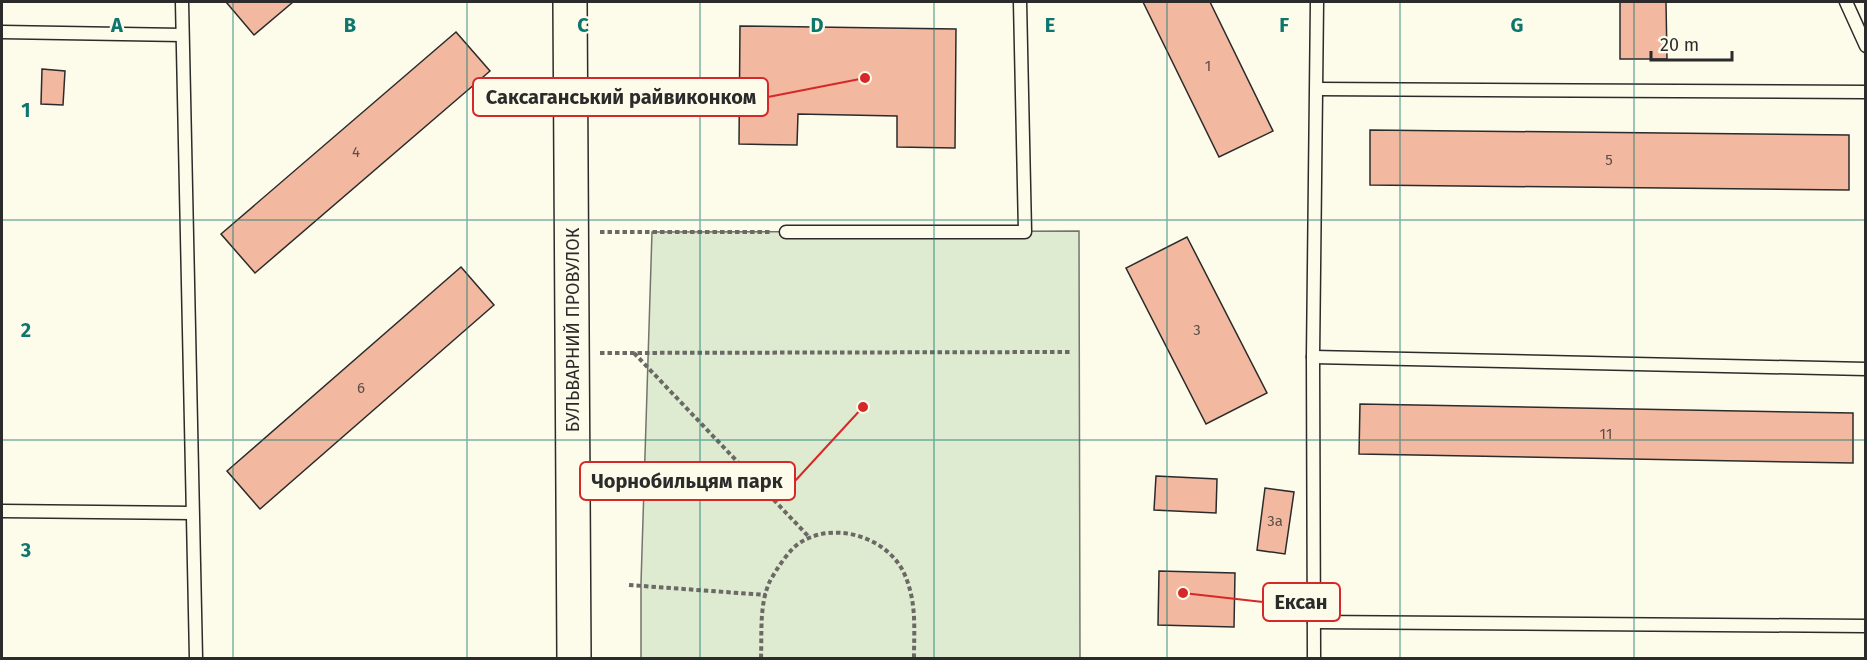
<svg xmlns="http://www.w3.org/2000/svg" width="1867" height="660" font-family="'Fira Sans',sans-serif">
<rect width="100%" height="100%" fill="#fdfbea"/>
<path fill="#deebd1" stroke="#74746e" stroke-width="1.5" d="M1079,231L1080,658H641V583L652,232Z"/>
<g fill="#f2b8a0" stroke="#2b2b2b" stroke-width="1.5">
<path d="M226,2H293L254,35Z"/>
<path d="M1143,2H1210L1273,131L1219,157Z"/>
<path d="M1620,2H1666L1667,59H1620Z"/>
<path d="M740,26L956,29L955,148L897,147V116L798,114L797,145L739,144Z"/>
<path d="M456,32L490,71L255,273L221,234Z"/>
<path d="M42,69L65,71L63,105L41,104Z"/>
<path d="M1370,130L1849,135V190L1370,185Z"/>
<path d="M1187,237L1267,393L1206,424L1126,268Z"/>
<path d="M461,267L494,305L260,509L227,471Z"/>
<path d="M1360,404L1853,413V463L1359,454Z"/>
<path d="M1156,476L1217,479L1216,513L1154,510Z"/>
<path d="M1265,488L1294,492L1285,554L1257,550Z"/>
<path d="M1159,571L1235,573L1234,627L1158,625Z"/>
</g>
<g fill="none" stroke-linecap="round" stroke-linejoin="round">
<defs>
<g id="lane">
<path d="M182,2L196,658"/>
<path d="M1846,2L1866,46"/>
<path d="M2,32L182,35"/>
<path d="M1317,89L1866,92"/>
<path d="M786,232H1025L1020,2"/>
<path d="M1313,357L1866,369"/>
<path d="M2,511L192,513"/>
<path d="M1314,622L1866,626"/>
<path d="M1314,658L1313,357L1317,2"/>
</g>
<path id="secondary" d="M570,2L574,658"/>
</defs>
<use href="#lane" stroke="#2b2b2b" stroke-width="15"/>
<use href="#secondary" stroke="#2b2b2b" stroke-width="36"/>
<g stroke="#6a6964" stroke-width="4" stroke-dasharray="4.5 3" stroke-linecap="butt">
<path d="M600,232H770"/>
<path d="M600,353L1071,352"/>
<path d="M634,353L810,538"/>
<path d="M629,585L766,595"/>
<path d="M761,658C762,634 759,604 770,581C776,570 790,548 801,542C835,521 887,537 904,573C917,602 914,628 914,658"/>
</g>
<use href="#lane" stroke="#fdfbea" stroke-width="12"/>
<use href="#secondary" stroke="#fdfbea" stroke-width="33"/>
</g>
<path fill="none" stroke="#0f766e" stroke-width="1.5" stroke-opacity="0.55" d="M233,2V658M467,2V658M700,2V658M934,2V658M1167,2V658M1400,2V658M1634,2V658M2,220H1866M2,440H1866"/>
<g text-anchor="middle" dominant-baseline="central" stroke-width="4.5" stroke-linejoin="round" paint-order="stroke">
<g font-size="15" fill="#5d4e48">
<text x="1208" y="66">1</text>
<text x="356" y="152">4</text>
<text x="1609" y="160">5</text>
<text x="1197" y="330">3</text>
<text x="361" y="388">6</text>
<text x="1606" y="434">11</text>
<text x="1275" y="521">3а</text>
</g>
<g font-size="18" fill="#2b2b2b" stroke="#fdfbea">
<text transform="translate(573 330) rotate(-90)">БУЛЬВАРНИЙ ПРОВУЛОК</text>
</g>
</g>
<g font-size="20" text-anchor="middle" font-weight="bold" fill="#0f766e" stroke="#fdfbea" stroke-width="4.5" stroke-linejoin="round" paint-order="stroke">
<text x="117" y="32">A</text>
<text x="350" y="32">B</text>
<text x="583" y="32">C</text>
<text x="817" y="32">D</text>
<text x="1050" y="32">E</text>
<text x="1284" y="32">F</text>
<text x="1517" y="32">G</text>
<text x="26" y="117">1</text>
<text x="26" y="337">2</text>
<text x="26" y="557">3</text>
</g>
<path fill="none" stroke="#d62828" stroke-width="2" d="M865 78L768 97M863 407L795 481M1183 593L1263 602"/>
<g fill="#d62828" stroke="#fdfbea" stroke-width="2">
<circle cx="865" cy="78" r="6"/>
<circle cx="863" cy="407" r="6"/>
<circle cx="1183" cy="593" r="6"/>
</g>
<g fill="#fdfbea" stroke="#d62828" stroke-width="2">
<rect x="473" y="78" width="295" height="38" rx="6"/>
<rect x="580" y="462" width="215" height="38" rx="6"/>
<rect x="1263" y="583" width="77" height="38" rx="6"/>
</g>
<g font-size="20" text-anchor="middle" font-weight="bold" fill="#2b2b2b">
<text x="621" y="104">Саксаганський райвиконком</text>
<text x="687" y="488">Чорнобильцям парк</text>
<text x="1301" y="609">Ексан</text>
</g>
<rect width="1867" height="660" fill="none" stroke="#2b2b2b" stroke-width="6"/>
<path d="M1651 51v9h81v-9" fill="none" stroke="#2b2b2b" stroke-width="3"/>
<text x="1660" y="51" font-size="18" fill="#2b2b2b" stroke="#fdfbea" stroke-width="4.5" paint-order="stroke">20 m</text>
</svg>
